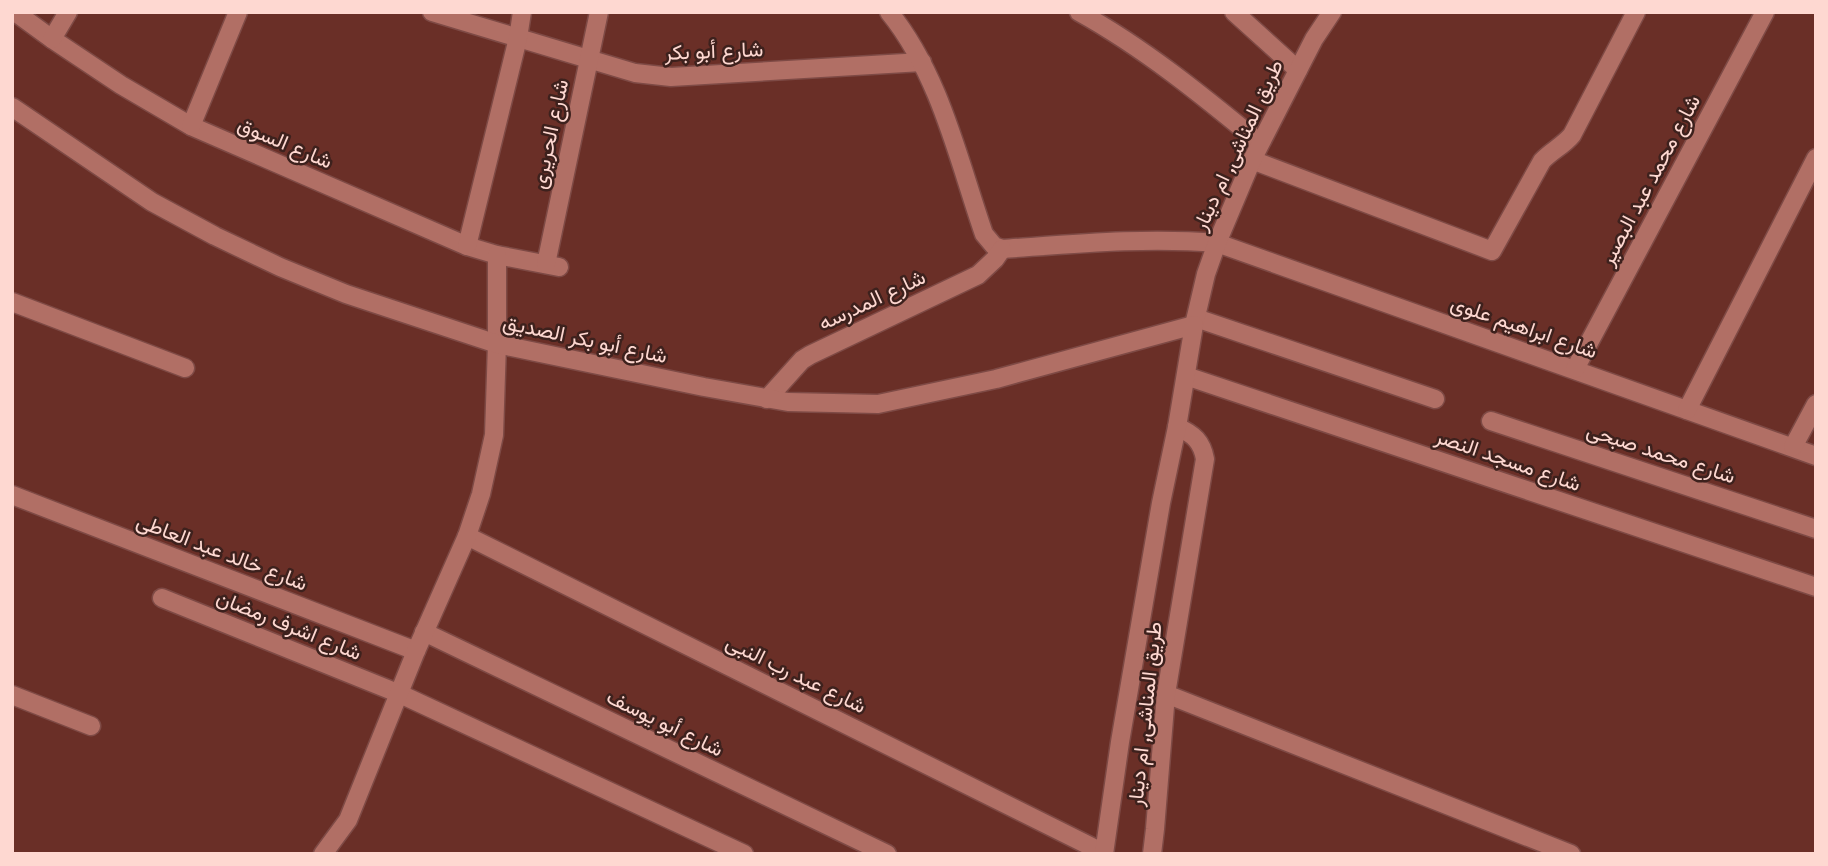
<svg xmlns="http://www.w3.org/2000/svg" width="1828" height="866" font-family="'Fira Sans',Vazirmatn,sans-serif">
<rect width="100%" height="100%" fill="#6a2f27"/>
<g fill="none" stroke-linecap="round" stroke-linejoin="round">
<defs>
<g id="minor">
<path d="M15,12L52,39L121,85L191,126L467,246L497,255L559,267"/>
<path d="M432,12L635,73L671,77L922,62"/>
<path d="M889,12C940,75 958,159 984,234L994,246L1002,249"/>
<path d="M1079,12C1144,48 1203,96 1260,143"/>
<path d="M1234,12L1298,70"/>
<path d="M52,39L68,12"/>
<path d="M191,126L238,12"/>
<path d="M1252,160L1492,251L1542,161C1551,151 1563,146 1572,135L1636,12"/>
<path d="M467,246L518,38L522,12"/>
<path d="M1002,249C1074,244 1145,237 1217,243L1816,456"/>
<path d="M546,264L599,12"/>
<path d="M12,302L185,368"/>
<path d="M1196,318L1435,399"/>
<path d="M1194,325L1206,274L1217,243L1252,160L1314,39L1332,12"/>
<path d="M1575,369L1765,12"/>
<path d="M1186,376L1816,587"/>
<path d="M767,399L802,360L810,355L978,275L995,259L1002,249"/>
<path d="M1687,410L1816,158"/>
<path d="M1491,421L1816,529"/>
<path d="M1793,447L1816,404"/>
<path d="M12,495L416,651"/>
<path d="M467,536L1104,853"/>
<path d="M162,598L400,694L744,854"/>
<path d="M424,632L887,854"/>
<path d="M1166,694L1571,854"/>
<path d="M12,695L91,726"/>
<path d="M323,854L348,820L416,651L467,536L481,494L494,435L497,344V255"/>
<path d="M1152,854L1155,829L1166,694L1205,459C1202,442 1194,434 1177,427"/>
</g>
<path id="tertiary" d="M12,107L152,202L215,236L280,267L346,294L497,344L704,387L788,402L878,404L996,379L1194,325L1177,427L1161,503L1120,742L1104,854"/>
</defs>
<use href="#minor" stroke="#7e4a45" stroke-width="21"/>
<use href="#tertiary" stroke="#7e4a45" stroke-width="21"/>
<use href="#minor" stroke="#b16f65" stroke-width="18"/>
<use href="#tertiary" stroke="#b16f65" stroke-width="18"/>
</g>
<g text-anchor="middle" dominant-baseline="central" stroke-width="5" stroke-linejoin="round" paint-order="stroke">
<g font-size="21" fill="#fed8d1" stroke="#3d211d">
<text transform="translate(714 51) rotate(-2)">شارع أبو بكر</text>
<text transform="translate(550 134) rotate(-78)">شارع الحريرى</text>
<text transform="translate(285 143) rotate(23)">شارع السوق</text>
<text transform="translate(1238 145) rotate(-65)">طريق المناشى, ام دينار</text>
<text transform="translate(1650 180) rotate(-62)">شارع محمد عبد البصير</text>
<text transform="translate(872 300) rotate(-25)">شارع المدرسه</text>
<text transform="translate(1524 327) rotate(19)">شارع ابراهيم علوى</text>
<text transform="translate(585 339) rotate(12)">شارع أبو بكر الصديق</text>
<text transform="translate(1661 453) rotate(18)">شارع محمد صبحى</text>
<text transform="translate(1508 460) rotate(19)">شارع مسجد النصر</text>
<text transform="translate(222 552) rotate(21)">شارع خالد عبد العاطى</text>
<text transform="translate(289 625) rotate(22)">شارع اشرف رمضان</text>
<text transform="translate(796 674) rotate(26)">شارع عبد رب النبى</text>
<text transform="translate(1145 714) rotate(-84)">طريق المناشى, ام دينار</text>
<text transform="translate(665 723) rotate(26)">شارع أبو يوسف</text>
</g>
</g>
<rect width="1828" height="866" fill="none" stroke="#fed8d1" stroke-width="28"/>
</svg>
